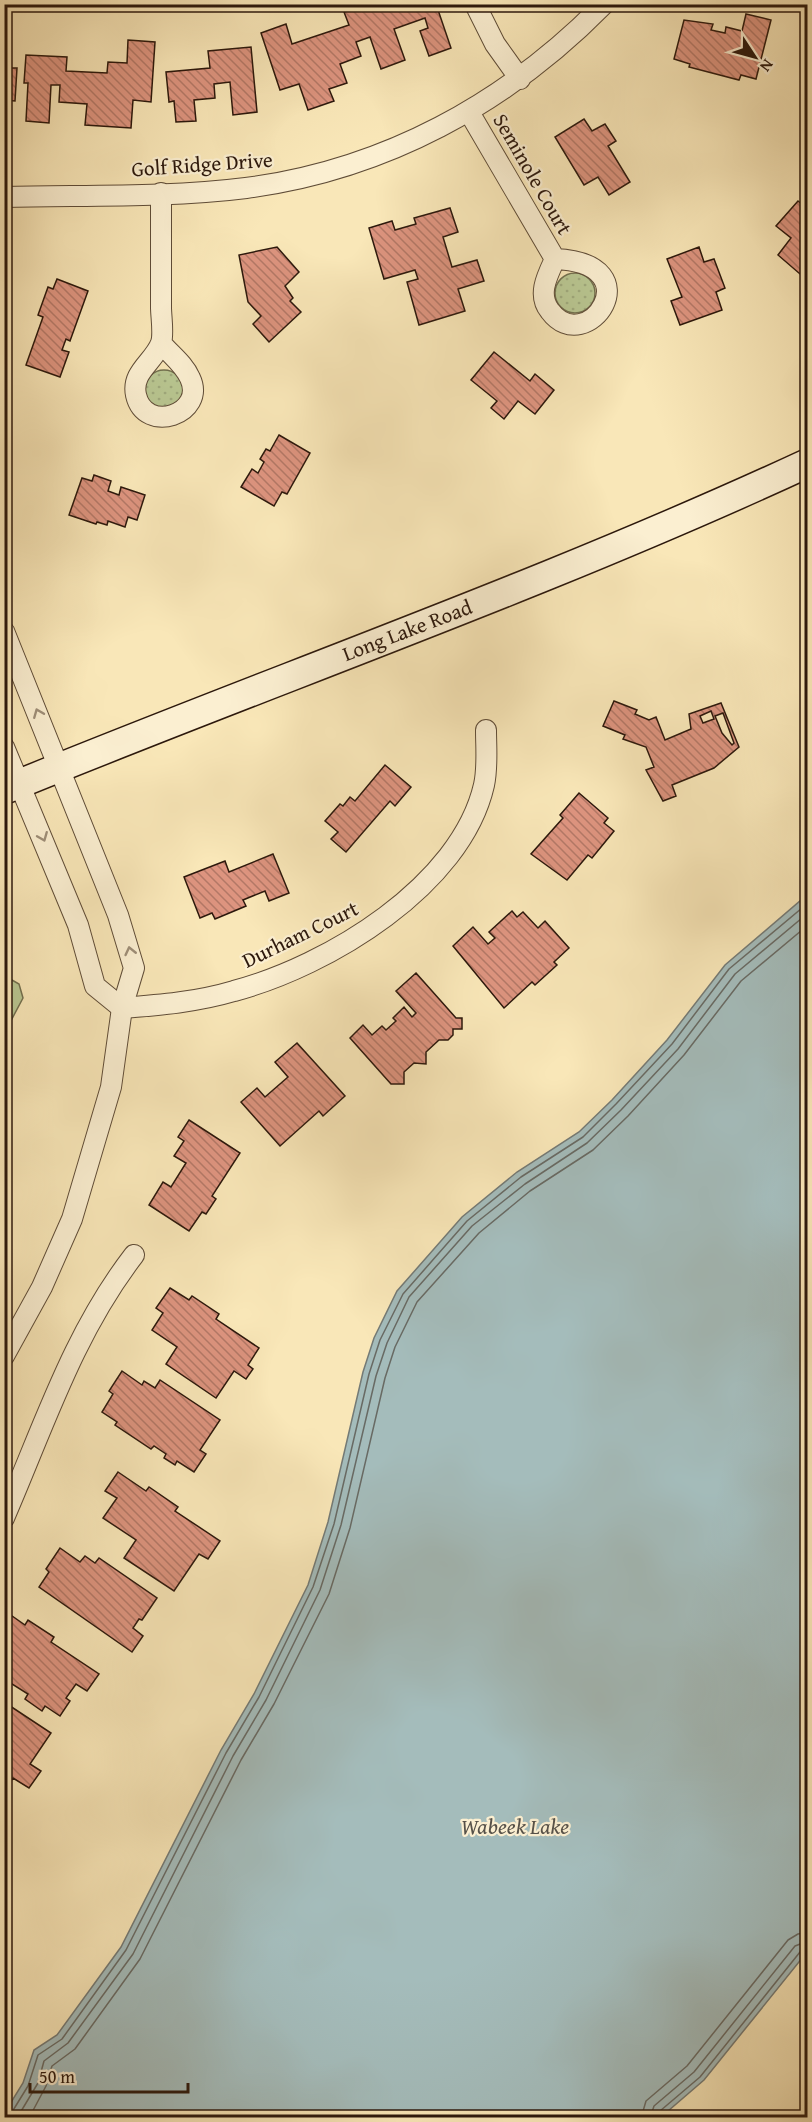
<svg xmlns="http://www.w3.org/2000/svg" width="812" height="2122" font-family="'Gentium Book Plus',serif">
<defs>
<pattern id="grass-dots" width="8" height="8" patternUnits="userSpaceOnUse" patternTransform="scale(1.5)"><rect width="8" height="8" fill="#b9c792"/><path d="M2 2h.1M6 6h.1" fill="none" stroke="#9faa7d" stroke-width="1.8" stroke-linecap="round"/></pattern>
<pattern id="building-back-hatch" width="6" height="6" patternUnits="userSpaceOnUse" patternTransform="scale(1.5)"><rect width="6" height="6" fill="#dd947f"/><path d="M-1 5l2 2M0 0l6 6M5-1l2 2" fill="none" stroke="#b37866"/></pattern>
</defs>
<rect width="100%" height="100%" fill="#f9e7b8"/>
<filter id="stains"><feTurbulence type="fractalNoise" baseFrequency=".00333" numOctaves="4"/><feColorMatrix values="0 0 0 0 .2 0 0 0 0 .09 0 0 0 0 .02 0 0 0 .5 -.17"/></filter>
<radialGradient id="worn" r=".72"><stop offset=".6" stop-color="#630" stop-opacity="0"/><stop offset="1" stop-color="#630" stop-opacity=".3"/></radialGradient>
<g fill="url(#grass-dots)" stroke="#72704f" stroke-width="1.5">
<circle cx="575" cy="293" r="20"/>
<circle cx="164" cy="389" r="19"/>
</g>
<path fill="#b9c792" stroke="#72704f" stroke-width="1.5" d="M5,976L19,984L23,998L5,1032Z"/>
<path fill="#a4bcbb" stroke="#747a75" stroke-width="1.5" d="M807,895V1952L704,2080L661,2117H5V2112L23,2083L34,2050L57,2035L121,1947L221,1750L254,1694L308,1585L328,1522L363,1372L374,1338L397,1291L462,1217L517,1172L579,1132L612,1100L667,1040L725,965Z"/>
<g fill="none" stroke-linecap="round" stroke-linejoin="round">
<g stroke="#686a64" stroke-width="1.5">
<path d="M4,2115L12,2112L28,2086L38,2055L62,2039L126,1950L226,1753L259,1697L313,1587L334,1524L369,1374L380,1340L403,1294L467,1221L521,1177L583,1137L616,1104L672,1044L729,969L808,903"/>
<path d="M17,2118L38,2083L44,2061L68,2043L133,1954L233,1756L266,1700L320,1590L341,1525L376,1376L387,1343L409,1297L472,1226L525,1184L587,1143L621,1110L678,1049L735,974L808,913"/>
<path d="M29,2118L46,2086L52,2066L75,2049L140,1959L241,1760L274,1704L329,1594L350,1528L385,1378L395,1347L417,1302L479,1233L530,1191L593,1150L628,1116L684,1055L741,981L808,925"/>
<path d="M641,2118L646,2101L687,2066L788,1940L798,1934L808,1932"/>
<path d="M650,2118L654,2106L694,2072L795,1946L808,1941"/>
<path d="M658,2118L660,2111L700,2077L800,1952L808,1949"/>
</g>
</g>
<g fill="url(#building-back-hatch)" stroke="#2c180c" stroke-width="1.5" fill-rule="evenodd">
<path d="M70,4H122V7L70,8Z"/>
<path d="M366,4H436L451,48L429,56L420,31L428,28L425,18L394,29L405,60L381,69L370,37L356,42L361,56L340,64L347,83L329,89L334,101L308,110L299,84L280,90L261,33L286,24L292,44L349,25L344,12Z"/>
<path d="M746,14L771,20L756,79L741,75L739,80L689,67L690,64L674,59L684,20L713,24L711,30L725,33L726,27L742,31Z"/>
<path d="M128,40L155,42L151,102L133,100L131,128L85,125L87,104L59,102L60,85H51L49,123L26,121L28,83H24L26,55L67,57L66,71L107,73L108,62L127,63Z"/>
<path d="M251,47L257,112L233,115L230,82L214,84L215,98L194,100L196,121L176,122L174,101L169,102L166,72L210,68L208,51Z"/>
<path d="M4,58L5,68H17L15,101L4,100Z"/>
<path d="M584,119L592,131L605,124L616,141L608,146L630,182L609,195L598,177L584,185L555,137Z"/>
<path d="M798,201L808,209L807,280L778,255L791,238L776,226Z"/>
<path d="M450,208L458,232L443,237L452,267L477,260L484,281L458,289L465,311L419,325L407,282L418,279L415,270L384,279L369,228L392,221L395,230L416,224L414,218Z"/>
<path d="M277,247L299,272L285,286L293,298L290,301L301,312L269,342L253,324L261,316L248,302L239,255Z"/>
<path d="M699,247L704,262L714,259L725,288L716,292L722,310L680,325L671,301L682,297L667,259Z"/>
<path d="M57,279L88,291L70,341L66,339L62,350L69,352L60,377L26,365L43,317L38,315L48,287L53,289Z"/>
<path d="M494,352L530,381L535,374L554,390L535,414L518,401L504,419L491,408L497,401L471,380Z"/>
<path d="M279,435L310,453L287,494L282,492L274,506L241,487L252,469L258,473L264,462L260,459L266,449L270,451Z"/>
<path d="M94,475L111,481L108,491L119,495L121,487L145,495L137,520L128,517L125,527L108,521L107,525L97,522L96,524L69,515L82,478L92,481Z"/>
<path d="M614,701L637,710L635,714L649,720L656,717L665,740L691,729L689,714L721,703L739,747L714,768L672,785L676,796L663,801L646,770L654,767L646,747L623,739L625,735L603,726ZM711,711L714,719L703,723L700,716ZM723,713L734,743L732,745L722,733L715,716Z"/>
<path d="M385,765L411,787L395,806L390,801L346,852L331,839L338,832L325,821L340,804L343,806L350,797L355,801Z"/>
<path d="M579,793L608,818L604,823L614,831L592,858L588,855L567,880L531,854L563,818L560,815Z"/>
<path d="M273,854L289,893L269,901L265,891L243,900L246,906L215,919L212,913L200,918L184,877L225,861L229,872Z"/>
<path d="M512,911L517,917L523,912L538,928L545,921L569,948L554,962L557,965L535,985L532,982L504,1008L453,946L473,927L488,944L495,938L489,932Z"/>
<path d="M416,973L456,1018H462V1029H453V1035L448,1040H439L426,1052V1064L414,1063L404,1072V1084H391L350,1038L363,1025L372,1035L382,1026L386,1030L396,1021L393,1018L404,1007L412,1017L416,1013L396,991Z"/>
<path d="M297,1043L345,1096L323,1116L319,1111L280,1146L241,1102L257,1088L265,1097L288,1077L275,1062Z"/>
<path d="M189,1120L240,1153L212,1196L216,1199L206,1214L202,1212L189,1231L149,1205L163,1182L171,1187L186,1163L174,1156L184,1141L178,1137Z"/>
<path d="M170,1288L189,1300L192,1296L219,1314L216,1319L259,1348L248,1365L253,1369L246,1379L234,1371L216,1398L166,1364L177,1347L152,1330L163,1313L156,1308Z"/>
<path d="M122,1371L142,1385L144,1381L155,1388L160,1380L220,1420L200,1450L206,1454L194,1472L177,1461L175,1465L164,1458L166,1454L154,1446L151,1449L115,1425L117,1422L102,1412L113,1394L109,1391Z"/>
<path d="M118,1472L146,1491L149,1487L178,1507L175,1511L220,1541L208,1559L199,1554L174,1591L124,1558L136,1540L103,1518L117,1498L105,1491Z"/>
<path d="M60,1548L80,1562L85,1556L95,1563L99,1558L157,1598L142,1620L139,1619L133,1628L143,1636L132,1652L39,1587L49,1572L46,1569Z"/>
<path d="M5,1611L25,1625L28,1620L54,1637L51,1642L99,1674L87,1691L76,1684L66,1698L70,1701L60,1716L45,1706L42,1711L25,1699L28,1694L4,1679L7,1668L4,1666Z"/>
<path d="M4,1702L51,1733L30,1764L41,1771L29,1788L13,1778L11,1781L4,1777Z"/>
</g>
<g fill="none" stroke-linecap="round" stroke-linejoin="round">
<defs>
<g id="street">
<path d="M475,4L495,44L520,79"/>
<path d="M469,112L555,259C547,276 537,295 550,311C586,360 655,263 555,259"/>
<path d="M4,197C84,195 167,198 246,188C384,170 506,104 604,4"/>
<path d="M161,343C170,354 184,364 190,378C207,414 145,435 136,395C131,372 154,362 161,343C164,334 161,317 161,307C161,269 161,231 161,193"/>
<path d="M4,631L118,915L134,968L122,1008L111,1087L72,1219L42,1287L4,1356"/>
<path d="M4,747L78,925L95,986L122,1008"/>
<path d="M122,1008C160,1005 197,1002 234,991C328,966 461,886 484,785C488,767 486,748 486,730"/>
<path d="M4,1518C44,1426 73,1334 134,1255"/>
</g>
<path id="secondary" d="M4,790C272,680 545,585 808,463"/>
</defs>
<use href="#street" stroke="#5f4c37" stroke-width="22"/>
<use href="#secondary" stroke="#2c180c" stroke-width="31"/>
<use href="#street" stroke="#fbefd1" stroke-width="20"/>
<use href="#secondary" stroke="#fbefd1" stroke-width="28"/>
</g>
<defs><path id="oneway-chevron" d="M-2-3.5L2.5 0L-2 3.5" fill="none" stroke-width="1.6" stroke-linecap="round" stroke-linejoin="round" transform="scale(1.5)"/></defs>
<g stroke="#9e8e78">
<use href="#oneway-chevron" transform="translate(38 713) rotate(-112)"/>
<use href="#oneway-chevron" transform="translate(43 837) rotate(68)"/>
<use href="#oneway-chevron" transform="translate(130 951) rotate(-103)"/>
</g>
<g text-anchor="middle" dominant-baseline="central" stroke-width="4.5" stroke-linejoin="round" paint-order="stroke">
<g font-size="21" fill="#2c180c" stroke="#fbefd1">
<text transform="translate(202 164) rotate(-4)">Golf Ridge Drive</text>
<text transform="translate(533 174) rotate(60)">Seminole Court</text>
<text transform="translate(407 630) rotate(-21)">Long Lake Road</text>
<text transform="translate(300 934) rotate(-26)">Durham Court</text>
</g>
<g font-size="22" font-style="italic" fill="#565149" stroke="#fbefd1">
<text x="515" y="1826">Wabeek Lake</text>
</g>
</g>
<rect width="812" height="2122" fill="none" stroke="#f9e7b8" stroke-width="24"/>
<rect x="6" y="6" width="800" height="2110" fill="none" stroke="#2c180c" stroke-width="3"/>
<rect x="12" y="12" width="788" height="2098" fill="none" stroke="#2c180c" stroke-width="1.5"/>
<g transform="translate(755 57) rotate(126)" stroke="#fbefd1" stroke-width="4.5" paint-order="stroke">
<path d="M0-4.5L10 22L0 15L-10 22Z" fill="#2c180c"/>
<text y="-9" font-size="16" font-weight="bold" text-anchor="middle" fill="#2c180c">N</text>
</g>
<path d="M30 2083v9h158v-9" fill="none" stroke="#2c180c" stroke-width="3"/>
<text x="39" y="2083" font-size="18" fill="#2c180c" stroke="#fbefd1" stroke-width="4.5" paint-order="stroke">50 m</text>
<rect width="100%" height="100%" filter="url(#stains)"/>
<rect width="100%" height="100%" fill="url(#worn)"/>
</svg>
